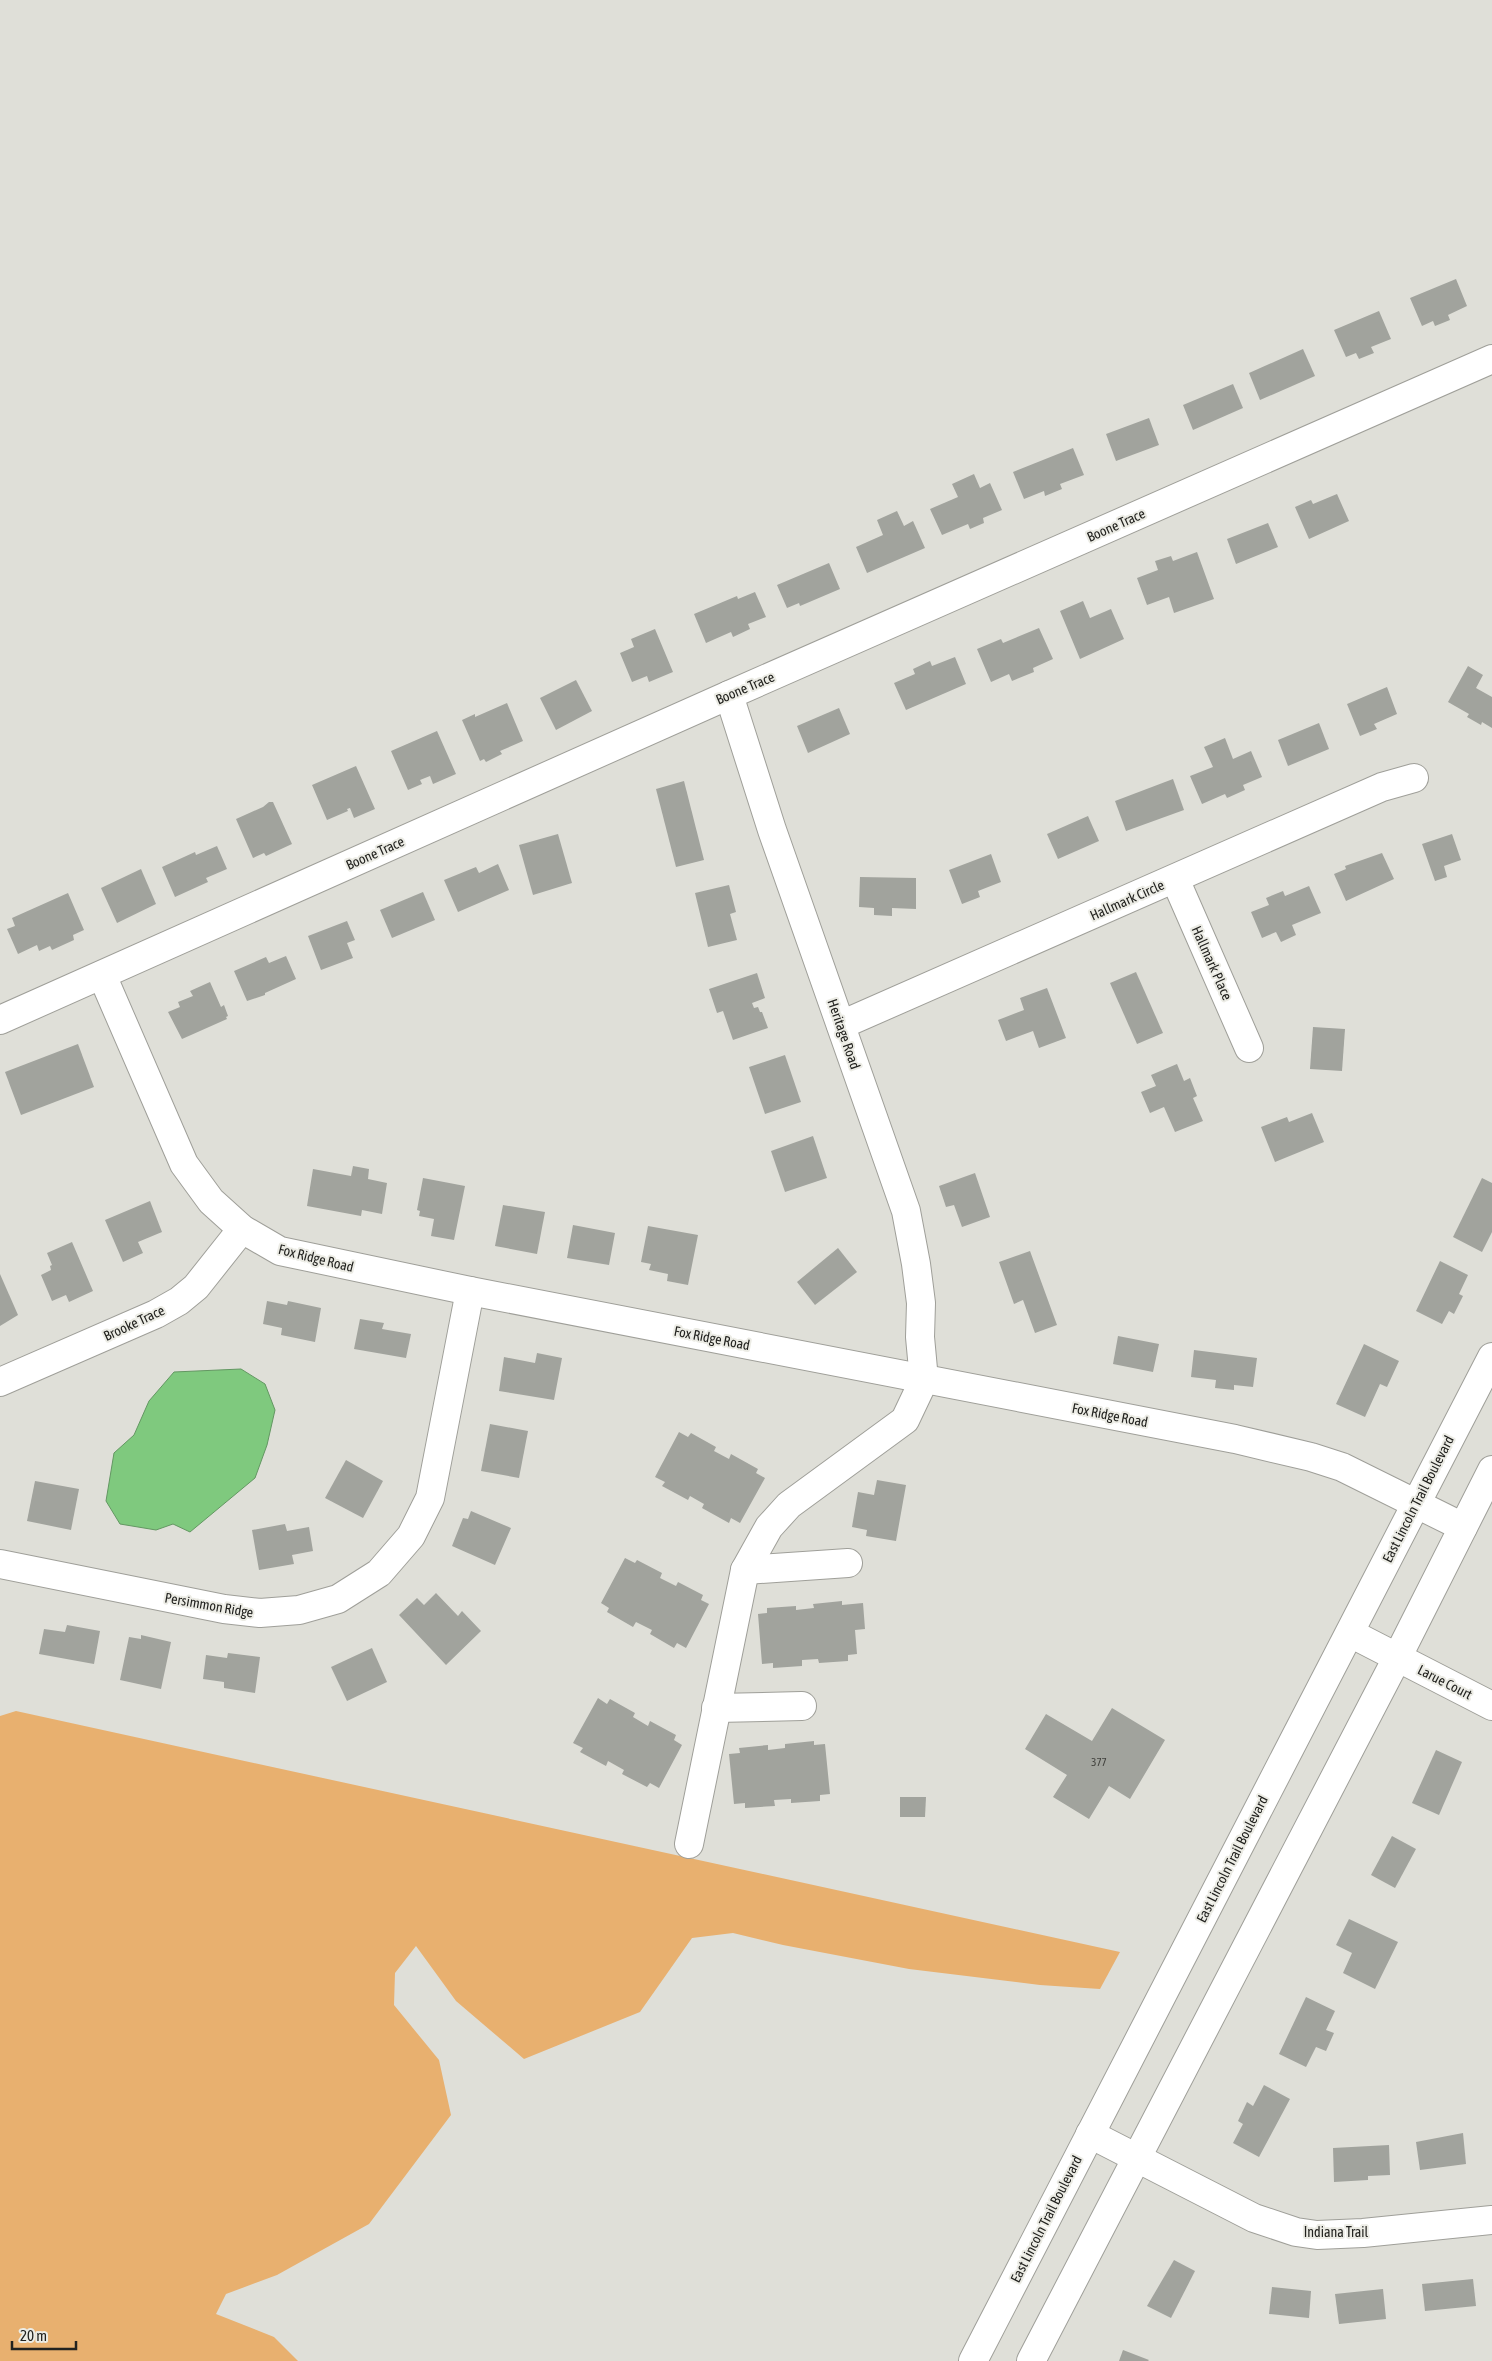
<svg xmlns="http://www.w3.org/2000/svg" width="1492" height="2361" font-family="'Asap Condensed',sans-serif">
<rect width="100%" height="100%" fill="#dfdfd8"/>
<path fill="#e8b06f" d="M16,1711L1120,1952L1100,1989L1040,1985L909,1969L783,1945L733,1933L692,1938L640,2012L524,2059L456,2001L416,1946L395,1973L394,2005L439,2060L451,2115L369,2224L277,2275L226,2294L216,2314L274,2337L298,2361H0V1716Z"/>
<path fill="#7fc97e" stroke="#639762" d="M241,1369L265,1384L275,1410L267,1445L255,1478L190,1532L173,1524L156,1530L120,1524L106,1501L114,1453L134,1435L149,1401L174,1372Z"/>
<g fill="#a1a39d">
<path d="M1456,279L1467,306L1448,315L1450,320L1435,326L1433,321L1422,326L1410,298Z"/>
<path d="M1379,311L1391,339L1371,347L1374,353L1359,359L1356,353L1346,357L1334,330Z"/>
<path d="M1303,349L1315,376L1260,400L1249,373Z"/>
<path d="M1233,384L1243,408L1193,430L1183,405Z"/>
<path d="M1149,418L1159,445L1116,461L1106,434Z"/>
<path d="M1073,448L1084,475L1060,484L1062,489L1045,496L1044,491L1024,499L1013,472Z"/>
<path d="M974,474L980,488L990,483L1002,510L983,518L984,523L970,529L968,524L942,535L930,509L958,497L952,484Z"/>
<path d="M1337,494L1349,521L1309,539L1295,507L1311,500L1313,504Z"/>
<path d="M897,511L904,526L913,521L925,548L867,573L856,547L883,535L877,520Z"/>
<path d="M1268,523L1278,547L1236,564L1227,539Z"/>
<path d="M1197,552L1214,599L1174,613L1169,597L1147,605L1137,578L1158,570L1155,561L1171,556L1173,561Z"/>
<path d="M829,563L840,589L800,606L799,603L787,608L777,585Z"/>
<path d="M755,592L766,617L748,624L750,629L733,637L731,632L706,643L694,614L737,596L738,599Z"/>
<path d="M1083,601L1090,618L1111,609L1124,639L1080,659L1060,611Z"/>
<path d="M1039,628L1053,659L1033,668L1034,672L1012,681L1009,674L991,682L977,649L1001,639L1003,643Z"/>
<path d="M655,629L673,672L649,682L647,676L632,682L620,653L634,647L631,639Z"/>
<path d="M955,657L966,684L906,710L894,683L915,674L913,669L930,661L932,666Z"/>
<path d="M1468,666L1483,675L1476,688L1492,697V728L1482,722L1481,725L1467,717L1469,714L1448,702Z"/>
<path d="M576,680L592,711L556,730L540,698Z"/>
<path d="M1387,687L1397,714L1374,724L1377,729L1360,736L1347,704Z"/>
<path d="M507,703L523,741L500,751L502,754L486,762L484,759L480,761L462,720L475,714V717Z"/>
<path d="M839,708L850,734L808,753L797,726Z"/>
<path d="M1319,723L1329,749L1288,766L1278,740Z"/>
<path d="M437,731L456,774L433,784L430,776L420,780L422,784L408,790L391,751Z"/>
<path d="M1225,738L1233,759L1251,751L1262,777L1243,785L1245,790L1227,798L1225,794L1202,804L1190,776L1213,767L1204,747Z"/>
<path d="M356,766L375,809L354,818L350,808L347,809L348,811L327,820L312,785Z"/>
<path d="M1173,779L1184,810L1126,831L1115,801Z"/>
<path d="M684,781L704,860L676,867L656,789Z"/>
<path d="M269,802H273L292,844L266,856L264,853L253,858L236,819L263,807Z"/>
<path d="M1088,816L1099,841L1058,859L1047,834Z"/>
<path d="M558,834L572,883L533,895L519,845Z"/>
<path d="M1452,834L1461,860L1444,866L1447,877L1435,881L1422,844Z"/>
<path d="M217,846L227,869L206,878L208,882L175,897L162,867L195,852L196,855Z"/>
<path d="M1382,853L1394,879L1346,901L1334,874L1346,869L1345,866Z"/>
<path d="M991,854L1001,882L978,891L980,897L962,904L949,870Z"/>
<path d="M498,864L509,890L458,912L444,880L476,867L479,873Z"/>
<path d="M141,869L156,904L117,923L101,888Z"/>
<path d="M860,877L916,878V909L892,908V916L874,915V908L859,907Z"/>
<path d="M729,885L736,912L730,914L737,940L708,947L695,893Z"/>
<path d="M1309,886L1321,913L1292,925L1296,935L1281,942L1276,932L1262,938L1251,912L1269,905L1266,898L1283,891L1285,896Z"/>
<path d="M423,892L435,920L392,938L380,910Z"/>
<path d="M68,893L84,930L73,935L74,940L52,950L50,946L39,951L37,945L18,954L7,929L15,926L12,918Z"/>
<path d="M347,921L355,940L347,943L353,958L321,970L308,936Z"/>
<path d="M286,956L296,979L265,993V995L247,1001L234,971L266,957L269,963Z"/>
<path d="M1136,972L1163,1033L1137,1044L1110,983Z"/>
<path d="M757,973L765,998L752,1003L754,1008L758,1007L760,1012H762L768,1028L733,1040L723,1011L717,1013L709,989Z"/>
<path d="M210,982L221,1007L224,1005L228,1016L226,1017L227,1019L182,1039L168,1012L180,1007L178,1002L193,996L190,991Z"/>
<path d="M1047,988L1066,1038L1039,1048L1033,1031L1006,1041L998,1020L1024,1010L1020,998Z"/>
<path d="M1313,1027L1345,1029L1342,1071L1310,1069Z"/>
<path d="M78,1044L94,1087L21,1115L5,1072Z"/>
<path d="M785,1055L801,1102L765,1114L749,1067Z"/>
<path d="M1177,1064L1184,1081L1190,1078L1197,1096L1193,1098L1203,1121L1175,1132L1164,1107L1150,1113L1141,1092L1156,1086L1151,1075Z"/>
<path d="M1312,1113L1324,1142L1275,1162L1261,1127L1287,1117L1289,1122Z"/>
<path d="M813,1136L827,1178L785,1192L771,1151Z"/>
<path d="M353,1166L369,1169L368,1179L387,1183L382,1214L362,1210L361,1216L307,1206L313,1169L351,1176Z"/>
<path d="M975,1173L990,1217L962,1227L954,1205L946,1207L939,1186Z"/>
<path d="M423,1178L465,1186L454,1240L431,1236L434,1219L419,1216L420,1211L417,1210Z"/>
<path d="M1482,1178L1492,1183V1232L1482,1252L1453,1237Z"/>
<path d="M150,1201L162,1232L138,1242L143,1253L123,1262L105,1220Z"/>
<path d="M503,1205L545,1212L537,1254L495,1246Z"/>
<path d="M573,1225L615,1233L609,1265L567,1258Z"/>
<path d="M648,1226L698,1235L688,1285L667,1281L668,1274L649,1270L651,1264L641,1262Z"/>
<path d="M72,1242L93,1291L69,1302L66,1295L52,1301L41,1275L51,1270L50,1266L52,1265L47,1253Z"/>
<path d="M838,1248L857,1272L815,1305L797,1282Z"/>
<path d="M1030,1251L1057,1325L1035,1333L1023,1300L1014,1304L999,1262Z"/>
<path d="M1440,1261L1468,1275L1459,1294L1463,1296L1454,1314L1449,1311L1442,1324L1416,1311Z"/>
<path d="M0,1274L18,1315L0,1326Z"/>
<path d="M267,1301L287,1305L288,1301L321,1308L315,1342L281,1335L282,1328L263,1324Z"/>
<path d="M360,1319L384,1323L382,1329L411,1334L406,1358L354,1349Z"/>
<path d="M1118,1336L1159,1344L1153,1372L1113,1364Z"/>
<path d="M1364,1344L1399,1361L1387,1387L1380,1384L1365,1417L1336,1404Z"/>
<path d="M1194,1350L1257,1358L1253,1387L1234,1385V1390L1215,1388L1216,1380L1191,1377Z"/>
<path d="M537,1353L562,1358L554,1400L499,1391L504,1357L535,1363Z"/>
<path d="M490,1424L528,1431L519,1478L481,1471Z"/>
<path d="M679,1432L688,1437L691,1433L716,1447L714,1451L729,1459L731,1454L758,1469L756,1473L765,1478L740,1523L731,1518L729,1523L702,1508L704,1504L690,1496L688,1500L662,1486L665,1482L655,1477Z"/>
<path d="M346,1460L383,1481L363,1518L325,1498Z"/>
<path d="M877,1480L906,1485L896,1541L866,1536L867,1530L852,1527L858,1492L874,1495Z"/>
<path d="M35,1481L79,1489L71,1530L27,1521Z"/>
<path d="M471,1511L511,1528L495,1565L452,1546L463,1518L468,1519Z"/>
<path d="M285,1524L287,1531L309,1527L313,1551L292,1555L294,1564L259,1570L252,1530Z"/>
<path d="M625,1558L635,1563L637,1560L662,1573L660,1578L676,1586L678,1582L703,1595L701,1600L709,1604L686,1648L677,1643L674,1648L650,1634L652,1630L636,1622L633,1627L607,1612L609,1608L601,1603Z"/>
<path d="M436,1593L458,1616L462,1611L481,1631L446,1665L399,1615L417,1598L424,1605Z"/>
<path d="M842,1601V1605L863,1603L865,1629L855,1630L857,1654L848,1655V1661L819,1663L818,1659L802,1660V1666L773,1668V1663L762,1664L758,1614L767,1613V1608L796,1606V1610L814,1608L813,1604Z"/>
<path d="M67,1625L100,1631L94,1664L39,1654L44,1629L65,1632Z"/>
<path d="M141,1635L171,1642L161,1689L120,1680L129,1637L141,1639Z"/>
<path d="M372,1648L387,1682L347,1701L331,1667Z"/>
<path d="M228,1653L260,1657L255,1693L224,1688V1682L203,1679L206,1655L227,1658Z"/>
<path d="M598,1698L607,1704L610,1699L635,1713L633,1717L648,1726L650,1721L676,1735L674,1740L682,1745L659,1788L650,1783L647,1787L622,1774L624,1770L608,1761L606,1766L580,1752L583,1748L573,1743Z"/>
<path d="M1112,1708L1165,1740L1130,1799L1109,1786L1089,1819L1053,1797L1067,1775L1025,1749L1046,1714L1092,1741Z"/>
<path d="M814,1741V1745L825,1744L830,1794L820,1795V1801L791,1803V1799L774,1800L775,1806L745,1808V1803L734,1804L729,1754L740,1753L739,1748L768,1745V1750L785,1748V1744Z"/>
<path d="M1436,1750L1462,1762L1439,1815L1412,1803Z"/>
<path d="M900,1797H926L925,1817H900Z"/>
<path d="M1392,1836L1416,1849L1395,1888L1371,1875Z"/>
<path d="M1349,1919L1398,1942L1375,1989L1343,1973L1352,1953L1336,1945Z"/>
<path d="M1306,1997L1335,2011L1326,2030L1334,2033L1326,2051L1316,2047L1306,2067L1279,2054Z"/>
<path d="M1264,2085L1290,2099L1259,2157L1233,2143L1243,2124L1238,2121L1247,2102L1253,2106Z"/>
<path d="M1463,2133L1466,2164L1420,2170L1416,2142Z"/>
<path d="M1389,2145L1390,2175L1368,2176V2180L1334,2182L1333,2148Z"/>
<path d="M1174,2260L1195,2271L1171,2318L1147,2306Z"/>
<path d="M1473,2279L1476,2306L1425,2311L1422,2284Z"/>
<path d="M1272,2287L1311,2291L1309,2318L1269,2314Z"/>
<path d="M1383,2289L1386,2319L1339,2324L1335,2294Z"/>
<path d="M1123,2350L1149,2360L1148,2361H1119Z"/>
</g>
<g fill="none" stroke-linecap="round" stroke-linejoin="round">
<defs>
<g id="minor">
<path d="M1175,879L1249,1048"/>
<path d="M102,975L184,1164L211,1201L242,1229L280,1251L470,1291L1235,1439L1311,1457L1342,1467L1463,1527"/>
<path d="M0,1020L729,695L1492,359"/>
<path d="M841,1025L1382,787L1414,778"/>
<path d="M0,1382L156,1314L179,1301L196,1287L242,1229"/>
<path d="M0,1564L224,1609L260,1613L299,1610L338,1599L379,1573L411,1536L430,1498L470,1291"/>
<path d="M745,1570L848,1563"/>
<path d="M1350,1633L1492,1706"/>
<path d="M716,1708L802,1706"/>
<path d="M689,1844L745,1570L769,1527L789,1505L905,1420L924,1380L920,1337L921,1303L916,1264L906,1211L772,830L729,695"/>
<path d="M1090,2134L1254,2218L1296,2232L1317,2235L1363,2233L1492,2220"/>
<path d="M973,2361L1492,1357"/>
<path d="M1031,2361L1397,1658L1492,1470"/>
</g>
</defs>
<use href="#minor" stroke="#9f9f99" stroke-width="30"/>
<use href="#minor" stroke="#fff" stroke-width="28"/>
</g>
<g text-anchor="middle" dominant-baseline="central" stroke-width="4" stroke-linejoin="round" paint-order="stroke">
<g font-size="11" fill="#42423e">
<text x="1099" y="1762">377</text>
</g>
<g font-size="14" fill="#22221f" stroke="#ecece5">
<text transform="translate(1116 525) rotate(-24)">Boone Trace</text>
<text transform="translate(745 688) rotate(-23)">Boone Trace</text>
<text transform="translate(375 853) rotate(-24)">Boone Trace</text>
<text transform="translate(1127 900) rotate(-24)">Hallmark Circle</text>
<text transform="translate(1212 963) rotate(66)">Hallmark Place</text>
<text transform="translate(844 1034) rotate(71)">Heritage Road</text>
<text transform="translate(316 1258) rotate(14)">Fox Ridge Road</text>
<text transform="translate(134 1323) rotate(-25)">Brooke Trace</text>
<text transform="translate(712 1338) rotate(11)">Fox Ridge Road</text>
<text transform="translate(1110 1415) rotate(11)">Fox Ridge Road</text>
<text transform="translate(1418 1499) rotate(-63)">East Lincoln Trail Boulevard</text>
<text transform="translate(209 1605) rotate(10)">Persimmon Ridge</text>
<text transform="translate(1445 1682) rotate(27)">Larue Court</text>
<text transform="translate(1232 1859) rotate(-63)">East Lincoln Trail Boulevard</text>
<text transform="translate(1046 2219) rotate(-63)">East Lincoln Trail Boulevard</text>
<text x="1336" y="2232">Indiana Trail</text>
</g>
</g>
<path d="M12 2341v8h64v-8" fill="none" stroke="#22221f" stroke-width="2.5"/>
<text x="20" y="2341" font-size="15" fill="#22221f" stroke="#ecece5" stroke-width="4" paint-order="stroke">20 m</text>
</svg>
